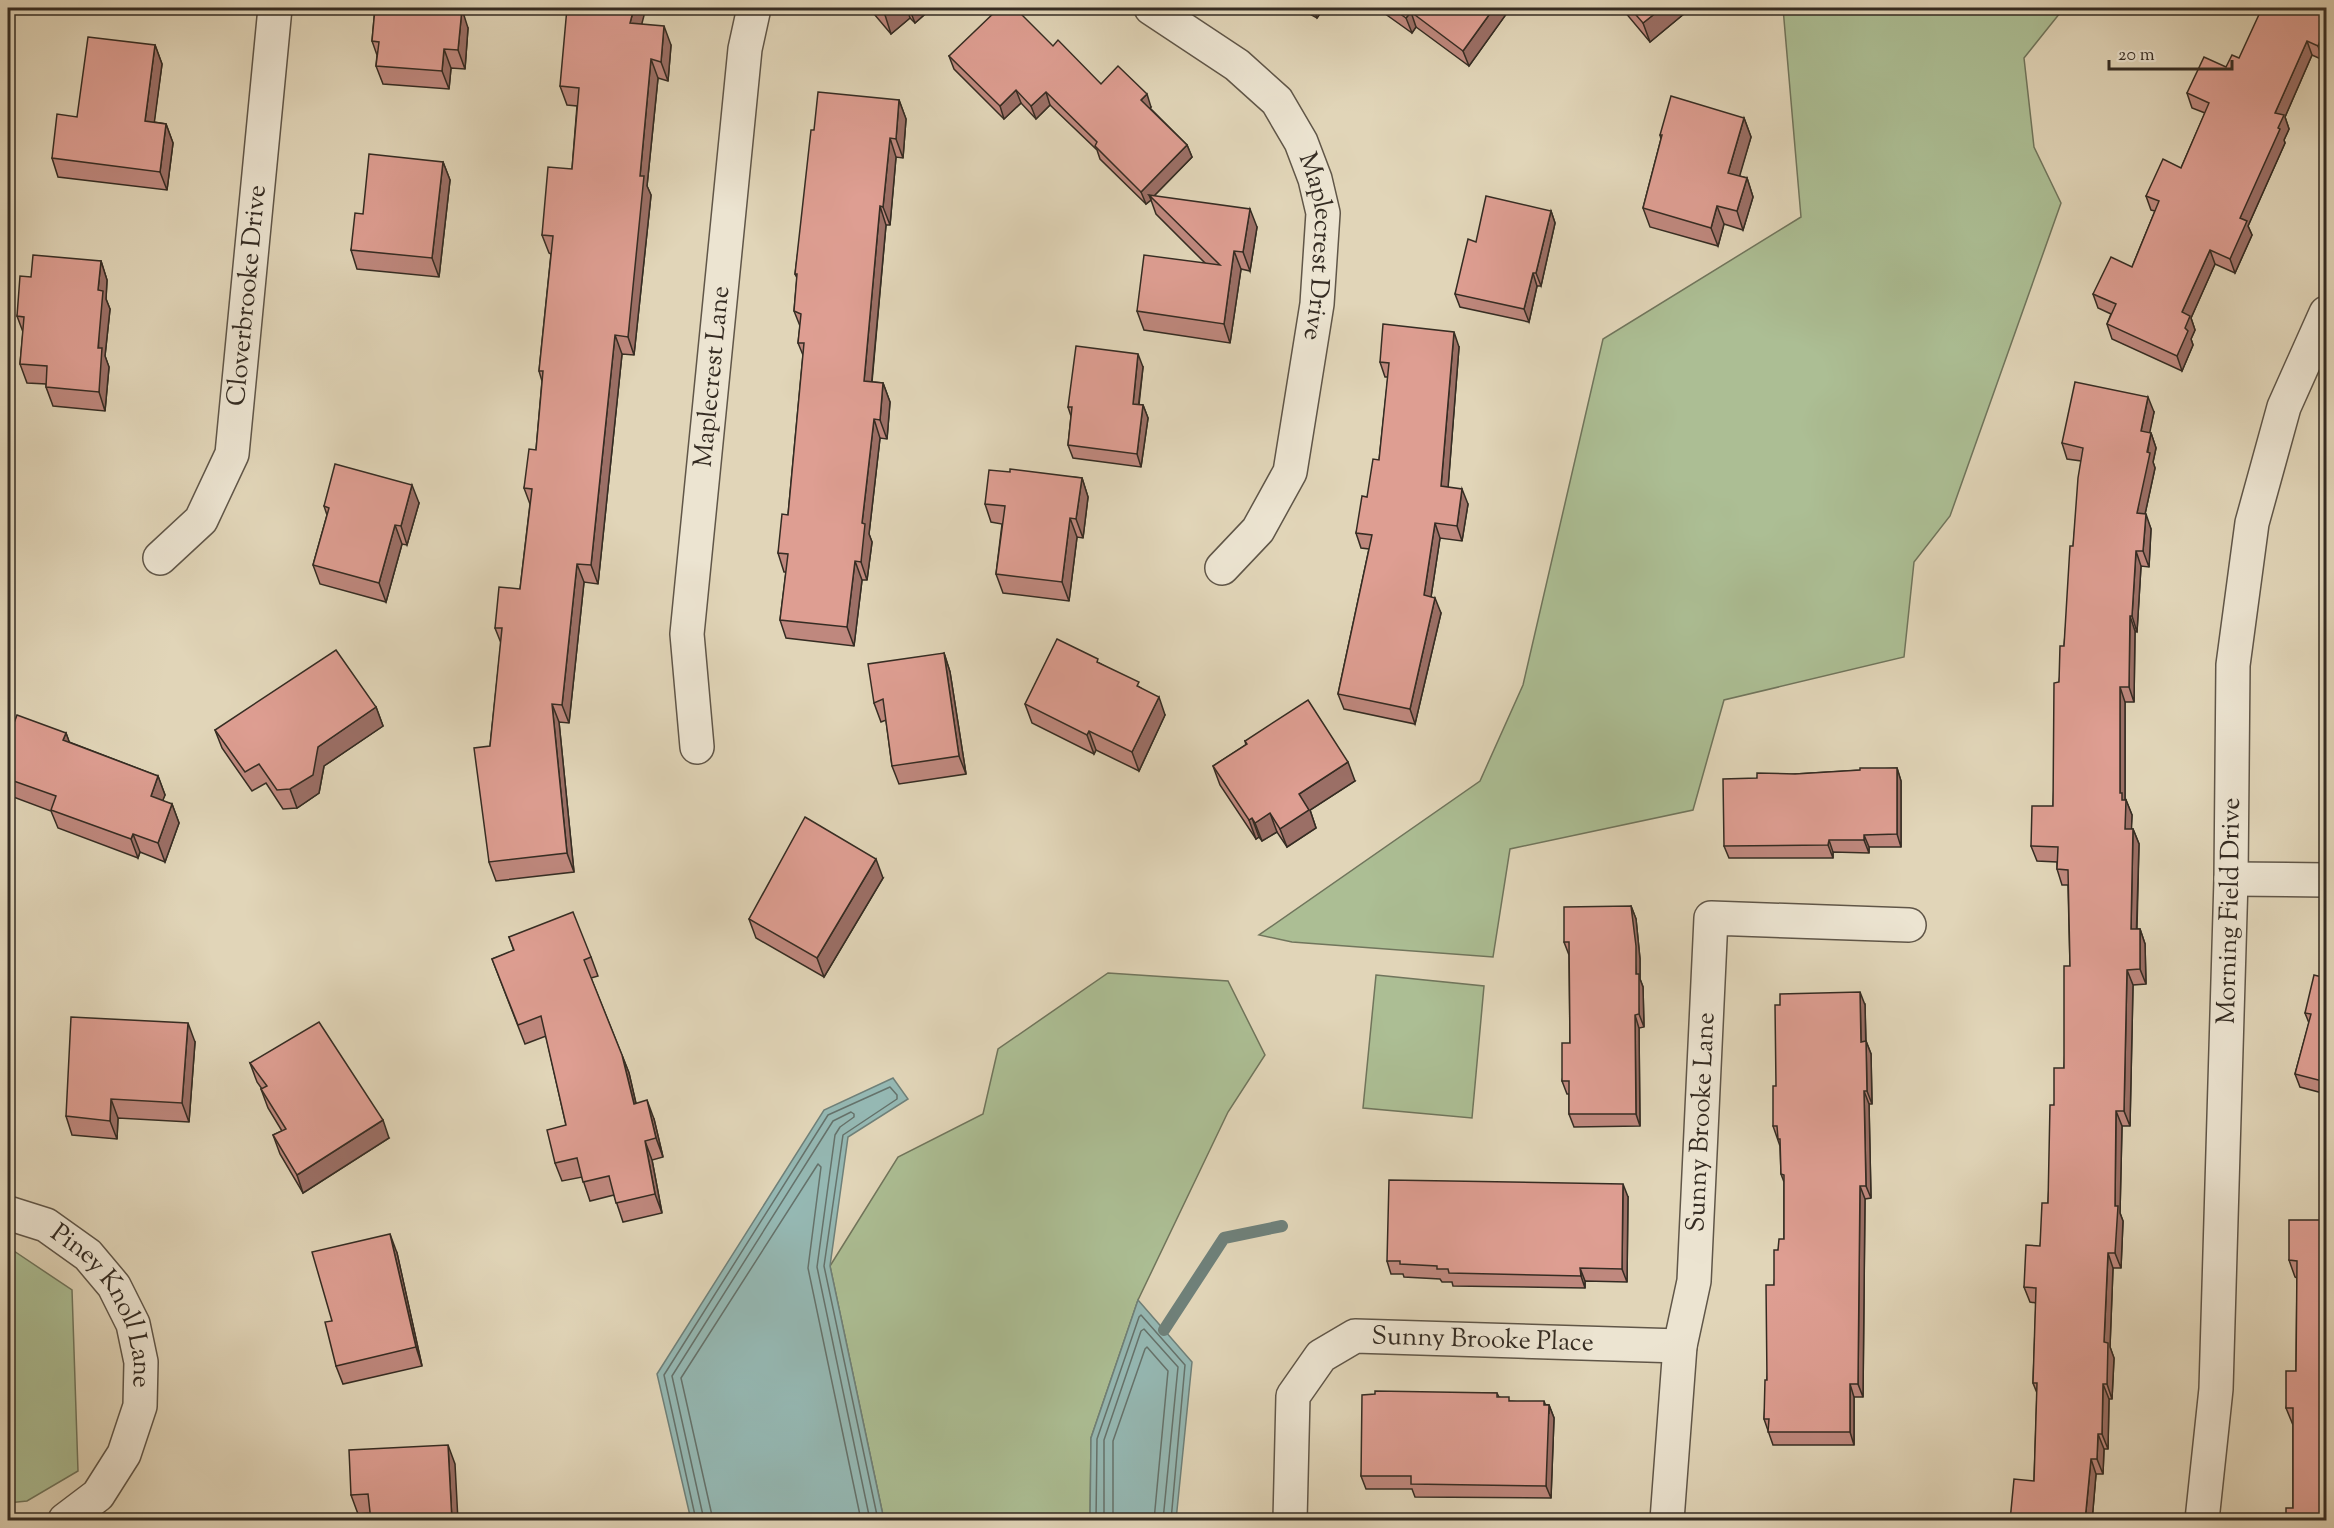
<svg xmlns="http://www.w3.org/2000/svg" width="2334" height="1528" font-family="'Sorts Mill Goudy',serif">
<rect width="100%" height="100%" fill="#e1d5b8"/>
<filter id="stains"><feTurbulence type="fractalNoise" baseFrequency=".00333" numOctaves="4"/><feColorMatrix values="0 0 0 0 .2 0 0 0 0 .09 0 0 0 0 .02 0 0 0 .5 -.17"/></filter>
<radialGradient id="worn" r=".72"><stop offset=".6" stop-color="#630" stop-opacity="0"/><stop offset="1" stop-color="#630" stop-opacity=".3"/></radialGradient>
<g fill="#acbe94" stroke="#70755c" stroke-width="1.5">
<path d="M1783,8H2064L2024,58L2034,147L2061,203L1950,516L1914,562L1904,657L1724,700L1693,810L1510,849L1493,957L1292,942L1259,935L1480,781L1523,685L1603,339L1801,217Z"/>
<path d="M1108,973L1228,981L1265,1055L1228,1112L1138,1300L1091,1438L1090,1520H884L830,1266L898,1157L983,1114L998,1049Z"/>
<path d="M1376,975L1484,986L1472,1118L1363,1108Z"/>
<path d="M8,1247L72,1290L78,1471L27,1501L8,1503Z"/>
</g>
<g fill="#95b8b3" stroke="#6f8079" stroke-width="1.5">
<path d="M893,1078L908,1099L848,1137L830,1266L884,1520H691L657,1374L824,1110Z"/>
<path d="M1138,1300L1192,1362L1176,1520H1090L1091,1438Z"/>
</g>
<g fill="none" stroke-linecap="round" stroke-linejoin="round">
<g stroke="#65726b" stroke-width="1.5">
<path d="M696,1520L664,1375L828,1115L890,1087L897,1095V1099L843,1135L824,1266L878,1520"/>
<path d="M704,1520L672,1376L833,1121L851,1112L854,1114V1117L840,1127L835,1135L817,1267L870,1520"/>
<path d="M713,1520L681,1378L818,1164L821,1167L808,1268L861,1520"/>
<path d="M1096,1520L1097,1439L1139,1317L1141,1315L1185,1365L1171,1520"/>
<path d="M1104,1520V1440L1141,1331L1144,1329L1178,1367L1163,1520"/>
<path d="M1113,1520V1441L1145,1349L1147,1347L1168,1371L1154,1520"/>
</g>
<path stroke="#6f8079" stroke-width="12" d="M1164,1330L1224,1238L1282,1226"/>
<defs>
<g id="minor">
<path id="s1" d="M1151,8L1237,65L1277,101L1301,142L1315,179L1323,213L1317,304L1290,472L1258,530L1222,568"/>
<path id="s2" d="M160,558L201,520L232,454L275,8"/>
<path id="s3" d="M697,747L687,634L745,49L754,8"/>
<path d="M2231,879L2326,880"/>
<path id="s4" d="M8,1213L46,1225L88,1255L114,1286L133,1324L141,1362L140,1406L124,1454L98,1495L65,1520"/>
<path id="s5" d="M1290,1520L1293,1396L1321,1356L1355,1336L1680,1346"/>
<path id="s6" d="M1667,1520L1680,1346L1694,1281L1711,918L1909,925"/>
<path id="s7" d="M2202,1520L2216,1389L2231,879L2233,665L2252,523L2284,407L2326,313"/>
</g>
</defs>
<use href="#minor" stroke="#605648" stroke-width="36"/>
<use href="#minor" stroke="#ece4d1" stroke-width="33"/>
</g>
<g fill="#bf887e" stroke="#352c23" stroke-width="1.5">
<path d="M375,8H456L468,28L465,69L451,68L449,89L383,84L376,66L377,55L372,41Z"/>
<path d="M869,8H932L915,23L910,18L891,34Z"/>
<path d="M1299,8H1324L1317,18Z"/>
<path d="M1377,8H1505L1507,13L1469,66L1416,27L1412,33Z"/>
<path d="M1623,8H1691L1650,42L1624,11Z"/>
<path d="M2326,8V52L2323,60L2312,55L2285,117L2289,129L2284,140L2285,143L2248,226L2252,235L2235,273L2215,264L2191,318L2195,330L2191,339L2193,345L2182,371L2112,339L2107,324L2111,314L2098,308L2093,294L2132,267L2155,211L2151,210L2146,196L2181,168L2205,113L2192,108L2187,93L2239,58Z"/>
<path d="M642,24L671,45L668,81L658,78L647,186L651,195L634,355L622,354L598,584L584,582L569,723L559,722L574,872L496,881L489,862L490,746L501,643L495,628L520,589L530,504L524,488L536,450L542,381L539,371L551,254L549,253L542,235L572,169L577,106L567,105L560,86Z"/>
<path d="M155,45L162,64L154,122L166,124L173,143L167,190L58,177L52,158L77,117Z"/>
<path d="M1053,46L1101,84L1151,107L1150,108L1187,145L1192,157L1154,196L1257,227L1250,271L1241,269L1230,343L1144,330L1137,311L1206,264L1156,214L1151,200L1146,204L1100,159L1097,150L1050,105L1036,119L1021,103L1004,119L954,69L949,56Z"/>
<path d="M899,100L906,119L903,158L896,157L890,225H886L872,382L883,383L890,402L887,439L880,438L869,534L872,542L867,580H862L854,646L786,638L780,620L786,572H784L778,553L788,515L803,355L798,343L800,326L794,311L797,278L795,274L814,130Z"/>
<path d="M1744,118L1751,137L1739,176L1747,178L1753,197L1743,230L1724,224L1718,246L1650,227L1643,208L1661,139L1660,135Z"/>
<path d="M443,162L450,180L439,277L357,269L351,250L363,214Z"/>
<path d="M1551,211L1555,223L1541,286H1537L1529,322L1460,307L1455,294L1476,242Z"/>
<path d="M101,261L107,280L106,299L110,309L105,356L109,367L105,411L53,406L46,387V384L27,383L20,364L23,332L17,316L31,277Z"/>
<path d="M1459,347L1448,487L1468,504L1462,541L1440,538L1431,597L1441,613L1415,724L1344,709L1338,694L1369,549L1361,548L1356,533L1379,460L1388,377H1385L1380,362Z"/>
<path d="M1143,367L1139,405H1143L1148,418L1141,467L1073,458L1068,445L1071,416L1068,407Z"/>
<path d="M2154,412L2149,433H2151L2156,448L2153,462L2155,468L2145,514L2151,529L2149,567L2141,566L2137,632L2135,631L2134,702H2125V800H2126L2132,815L2131,829H2133L2139,844L2137,929H2140L2145,944L2146,984L2133,985L2130,1126H2122L2120,1213L2123,1221L2121,1268H2113L2110,1347L2114,1358L2112,1399H2109L2108,1449H2104L2103,1474H2096L2092,1521H2010L2034,1481L2037,1393L2033,1383L2036,1303L2030,1302L2024,1287L2040,1246L2048,1203L2054,1105L2064,1068L2070,966L2068,885H2062L2057,869V862L2037,861L2031,846L2053,806L2059,682L2064,646L2081,461L2067,459L2062,443Z"/>
<path d="M1010,472L1082,478L1088,497L1083,538L1077,537L1069,601L1003,593L996,574L1002,524L991,522L985,504Z"/>
<path d="M419,503L407,545L402,544L386,602L320,584L313,565L327,515L324,506Z"/>
<path d="M944,653L950,672L966,774L899,784L892,766L886,720L881,722L874,703Z"/>
<path d="M1099,663L1141,688L1165,715L1139,771L1096,750L1094,754L1032,723L1025,704Z"/>
<path d="M376,707L383,726L324,766L319,793L297,808L283,809L266,783L252,791L222,748L215,730Z"/>
<path d="M66,733L69,742L158,776L165,795L162,801L172,804L179,823L165,862L140,852L138,858L58,828L51,811L8,795V739Z"/>
<path d="M1245,741L1355,781L1310,810L1316,828L1287,847L1277,832L1262,841L1259,837L1256,839L1220,785L1213,766L1246,745Z"/>
<path d="M1897,768L1901,781V847H1869V853L1833,852V858H1729L1724,846L1757,778L1795,774Z"/>
<path d="M883,878L824,977L756,938L749,919Z"/>
<path d="M1631,906L1636,919L1640,959V979L1643,987L1644,1027L1639,1028L1640,1126L1574,1127L1569,1114V1094H1567L1562,1081L1570,1043L1569,955L1564,942Z"/>
<path d="M509,937L591,957L598,976L591,978L629,1073L636,1103L654,1119L663,1157L652,1160L662,1213L623,1222L614,1195L590,1201L582,1177L562,1181L555,1163L566,1125L546,1036L525,1044L492,959L514,951Z"/>
<path d="M2326,978V1094L2300,1087L2295,1074L2309,1023L2305,1013Z"/>
<path d="M1865,1005L1866,1041L1871,1054L1872,1104H1869L1871,1198L1865,1199L1863,1397H1854V1445H1773L1764,1419L1774,1285L1778,1250L1784,1239V1182L1781,1174L1780,1146L1773,1126Z"/>
<path d="M195,1042L189,1122L118,1118L117,1139L72,1135L66,1116Z"/>
<path d="M250,1063L389,1138L303,1193L280,1154L273,1135L282,1131L268,1108L261,1089H262L257,1082Z"/>
<path d="M1628,1197L1627,1282L1585,1281V1288L1453,1286L1452,1282H1442L1440,1279L1404,1277L1403,1274H1391L1387,1261Z"/>
<path d="M2326,1220L2293,1508V1425L2286,1408L2296,1371L2297,1278L2295,1277L2289,1260Z"/>
<path d="M397,1253L422,1366L343,1384L336,1366L332,1321Z"/>
<path d="M1497,1393L1499,1397L1510,1401L1549,1405L1554,1418L1551,1498L1415,1497L1412,1489H1366L1361,1476L1375,1394Z"/>
<path d="M455,1464L370,1513L358,1514L351,1495Z"/>
</g>
<g fill="#9b6f66" stroke="#352c23" stroke-width="1.5">
<path d="M634,8H646L637,42L630,23Z"/>
<path d="M893,8H907L910,18L891,34L885,15Z"/>
<path d="M909,8H932L915,23Z"/>
<path d="M1313,8H1324L1317,18Z"/>
<path d="M1494,8H1505L1507,13L1469,66L1463,51Z"/>
<path d="M1662,8H1691L1650,42L1643,23Z"/>
<path d="M462,9L468,28L465,69L458,50Z"/>
<path d="M1411,12L1416,27L1412,33L1406,18Z"/>
<path d="M664,26L671,45L668,81L661,62Z"/>
<path d="M2326,26V52L2323,60L2318,46Z"/>
<path d="M2307,41L2312,55L2285,117L2289,129L2284,140L2285,143L2248,226L2252,235L2235,273L2230,259L2240,218L2275,113Z"/>
<path d="M155,45L162,64L152,140L145,121Z"/>
<path d="M444,49L451,68L449,89L442,71Z"/>
<path d="M651,59L658,78L647,186L651,195L634,355L628,337L640,176Z"/>
<path d="M1016,90L1021,103L1004,119L1000,106Z"/>
<path d="M1046,92L1050,105L1036,119L1031,106Z"/>
<path d="M1147,94L1151,107L1146,113L1141,100Z"/>
<path d="M899,100L906,119L903,158L896,139Z"/>
<path d="M1744,118L1751,137L1735,192L1728,173Z"/>
<path d="M166,124L173,143L167,190L160,172Z"/>
<path d="M890,138L896,157L890,225L883,207Z"/>
<path d="M1187,145L1192,157L1152,198L1149,195L1151,200L1146,204L1141,192Z"/>
<path d="M443,162L450,180L439,277L432,258Z"/>
<path d="M1747,178L1753,197L1743,230L1737,211Z"/>
<path d="M880,206L886,225L870,400L864,381Z"/>
<path d="M1717,206L1724,224L1718,246L1711,228Z"/>
<path d="M1250,209L1257,227L1250,271L1243,252Z"/>
<path d="M1551,211L1555,223L1541,286L1536,273Z"/>
<path d="M2210,250L2215,264L2191,318L2195,330L2191,339L2193,345L2182,371L2177,356L2185,328L2182,312Z"/>
<path d="M1234,251L1241,269L1230,343L1224,324Z"/>
<path d="M101,261L107,280L106,299L110,309L105,356L109,367L105,411L99,392L98,290Z"/>
<path d="M1533,273L1537,286L1529,322L1524,309Z"/>
<path d="M1454,332L1459,347L1447,501L1441,486Z"/>
<path d="M615,335L622,354L598,584L591,565Z"/>
<path d="M1138,354L1143,367L1137,417L1133,404Z"/>
<path d="M883,383L890,402L887,439L880,420Z"/>
<path d="M2148,397L2154,412L2147,446L2141,431Z"/>
<path d="M1143,405L1148,418L1141,467L1137,454Z"/>
<path d="M874,419L880,438L869,534L872,542L867,580L861,562L862,523Z"/>
<path d="M2151,433L2156,448L2153,462L2155,468L2142,528L2137,513Z"/>
<path d="M1082,478L1088,497L1083,538L1076,519Z"/>
<path d="M412,485L419,503L407,545L401,526Z"/>
<path d="M1462,489L1468,504L1462,541L1457,526Z"/>
<path d="M2146,514L2151,529L2149,567L2143,551Z"/>
<path d="M1070,518L1077,537L1069,601L1062,582Z"/>
<path d="M1435,523L1440,538L1429,610L1424,595Z"/>
<path d="M395,525L402,544L386,602L379,583Z"/>
<path d="M2136,551L2141,566L2137,632L2132,616Z"/>
<path d="M855,561L862,580L854,646L847,627Z"/>
<path d="M577,564L584,582L569,723L562,705Z"/>
<path d="M1435,598L1441,613L1415,724L1410,709Z"/>
<path d="M2130,616L2135,631L2134,702L2129,687Z"/>
<path d="M944,653L950,672L966,774L959,756Z"/>
<path d="M2120,687L2125,702V802L2126,800L2132,815L2131,844L2125,829L2120,793Z"/>
<path d="M1159,697L1165,715L1139,771L1132,752Z"/>
<path d="M552,704L559,722L574,872L567,853Z"/>
<path d="M376,707L383,726L324,766L319,793L297,808L290,789L318,747Z"/>
<path d="M1089,731L1096,750L1094,754L1087,735Z"/>
<path d="M66,733L73,752L63,740Z"/>
<path d="M1348,762L1355,781L1310,810L1316,828L1287,847L1280,829L1299,794Z"/>
<path d="M1897,768L1901,781V847L1897,834Z"/>
<path d="M158,776L165,795L157,815L151,796Z"/>
<path d="M172,804L179,823L165,862L158,843Z"/>
<path d="M1270,813L1277,832L1262,841L1255,823Z"/>
<path d="M1252,818L1259,837L1256,839L1249,820Z"/>
<path d="M2133,829L2139,844L2136,944L2131,929Z"/>
<path d="M133,834L140,852L138,858L131,839Z"/>
<path d="M1864,835L1869,847V853L1864,840Z"/>
<path d="M1829,840L1833,852V858L1828,845Z"/>
<path d="M876,859L883,878L824,977L817,958Z"/>
<path d="M1631,906L1636,919L1640,959V979L1643,987L1644,1027L1639,1014Z"/>
<path d="M2140,929L2145,944L2146,984L2140,969Z"/>
<path d="M2127,970L2133,985L2130,1126L2124,1111Z"/>
<path d="M1860,992L1865,1005L1866,1054L1861,1042Z"/>
<path d="M1635,1015L1639,1028L1640,1126L1636,1114Z"/>
<path d="M188,1023L195,1042L189,1122L182,1103Z"/>
<path d="M1866,1041L1871,1054L1872,1104L1867,1091Z"/>
<path d="M622,1055L629,1073L640,1122L634,1104Z"/>
<path d="M1864,1091L1869,1104L1871,1198L1866,1186Z"/>
<path d="M111,1099L118,1118L117,1139L110,1121Z"/>
<path d="M647,1100L654,1119L663,1157L656,1138Z"/>
<path d="M2116,1111L2122,1126L2120,1213L2123,1221L2121,1268L2115,1253V1206Z"/>
<path d="M383,1120L389,1138L303,1193L297,1175Z"/>
<path d="M645,1141L652,1160L662,1213L655,1194Z"/>
<path d="M1623,1184L1628,1197L1627,1282L1622,1269Z"/>
<path d="M1860,1186L1865,1199L1863,1397L1858,1384Z"/>
<path d="M390,1234L397,1253L422,1366L416,1347Z"/>
<path d="M2108,1253L2113,1268L2110,1347L2114,1358L2112,1399L2107,1384L2104,1342Z"/>
<path d="M1580,1268L1585,1281V1288L1581,1276Z"/>
<path d="M1850,1384L1854,1397V1445L1850,1432Z"/>
<path d="M2103,1384L2109,1399L2108,1449L2102,1434Z"/>
<path d="M1544,1401L1549,1414V1405L1554,1418L1551,1498L1546,1486Z"/>
<path d="M2098,1434L2104,1449L2103,1474L2097,1459Z"/>
<path d="M448,1445L455,1464L458,1521H452Z"/>
<path d="M2091,1459L2096,1474L2092,1521H2085Z"/>
</g>
<g fill="#de9e92" stroke="#352c23" stroke-width="1.5">
<path d="M375,8H448L462,9L458,50L444,49L442,71L376,66L379,42L372,41Z"/>
<path d="M567,8H634L630,23L664,26L661,62L651,59L640,176H644L628,337L615,335L591,565L577,564L562,705L552,704L567,853L489,862L474,748L490,746L502,628H495L499,587L520,589L532,489L524,488L529,449L536,450L543,371H539L553,236L542,235L548,167L572,169L579,88L560,86Z"/>
<path d="M878,8H893L885,15Z"/>
<path d="M999,8H1015L1053,46L1058,40L1101,84L1118,66L1147,94L1141,100L1187,145L1141,192L1095,146L1097,142L1046,92L1031,106L1016,90L1000,106L949,56Z"/>
<path d="M1392,8H1494L1463,51L1411,12L1406,18Z"/>
<path d="M1630,8H1662L1643,23Z"/>
<path d="M2262,8H2326V26L2318,46L2307,41L2275,113L2284,115L2278,128L2280,129L2240,218L2247,221L2230,259L2210,250L2182,312L2190,316L2185,328L2188,331L2177,356L2107,324L2116,304L2093,294L2111,257L2132,267L2159,201L2146,196L2163,159L2181,168L2209,103L2187,93L2204,57L2226,67L2232,55L2239,58Z"/>
<path d="M88,37L155,45L145,121L166,124L160,172L52,158L57,114L77,117Z"/>
<path d="M818,92L899,100L896,139L890,138L883,207L880,206L864,381L883,383L880,420L874,419L862,523L865,524L861,562L855,561L847,627L780,620L788,554L778,553L782,514L788,515L804,343H798L801,314L794,311L797,274H795L811,130H814Z"/>
<path d="M1671,96L1744,118L1728,173L1747,178L1737,211L1717,206L1711,228L1643,208L1662,135H1660Z"/>
<path d="M369,154L443,162L432,258L351,250L355,213L363,214Z"/>
<path d="M1149,195L1250,209L1243,252L1234,251L1224,324L1137,311L1144,255L1220,265Z"/>
<path d="M1486,196L1551,211L1536,273H1533L1524,309L1455,294L1468,239L1476,242Z"/>
<path d="M33,255L101,261L98,290L103,291L98,348H102L99,392L46,387L47,366L20,364L24,317L17,316L20,276L31,277Z"/>
<path d="M1383,324L1454,332L1441,486L1462,489L1457,526L1435,523L1424,595L1435,598L1410,709L1338,694L1372,535L1356,533L1362,496L1367,497L1373,459L1379,460L1389,363L1380,362Z"/>
<path d="M1076,346L1138,354L1133,404L1143,405L1137,454L1068,445L1072,407H1068Z"/>
<path d="M2075,382L2148,397L2141,431L2151,433L2147,452L2150,453L2137,513L2146,514L2143,551H2136L2132,616H2130L2129,687H2120V793H2122V800H2126L2125,829H2133L2131,929H2140V969L2127,970L2124,1111H2116L2115,1206H2118L2115,1253H2108L2104,1342L2108,1343L2107,1384H2103L2102,1434H2098L2097,1459H2091L2085,1521H2010L2014,1479L2034,1481L2037,1383H2033L2036,1288L2024,1287L2026,1245L2040,1246L2042,1203H2048L2050,1105H2054V1068H2064V966H2070L2068,870L2057,869L2058,847L2031,846L2032,806H2053L2054,683L2059,682L2060,646H2064L2070,546H2073L2078,478L2083,448L2062,443Z"/>
<path d="M335,464L412,485L401,526L395,525L379,583L313,565L329,508L324,506Z"/>
<path d="M1010,469L1082,478L1076,519L1070,518L1062,582L996,574L1005,506L985,504L989,470L1010,472Z"/>
<path d="M1057,639L1098,659L1097,662L1139,682L1137,686L1159,697L1132,752L1089,731L1087,735L1025,704Z"/>
<path d="M336,650L376,707L318,747L313,775L290,789L277,790L259,764L245,772L215,730Z"/>
<path d="M944,653L959,756L892,766L883,699L874,703L868,664Z"/>
<path d="M1308,700L1348,762L1299,794L1309,810L1280,829L1270,813L1255,823L1252,818L1249,820L1213,766L1247,744L1245,741Z"/>
<path d="M17,715L66,733L63,740L158,776L151,796L172,804L158,843L133,834L131,839L51,810L56,796L8,779V739Z"/>
<path d="M1860,768H1897V834L1864,835V840H1829L1828,845L1724,846L1723,779L1757,778V773L1795,774L1860,770Z"/>
<path d="M805,817L876,859L817,958L749,919Z"/>
<path d="M1631,906L1636,946V974H1639V1014L1635,1015L1636,1114H1569V1081H1562V1043H1570L1569,942H1564V907Z"/>
<path d="M573,912L591,957L584,960L622,1055L634,1104L647,1100L656,1138L645,1141L655,1194L616,1203L609,1176L583,1182L577,1158L555,1163L547,1130L566,1125L541,1016L518,1025L492,959L514,950L509,937Z"/>
<path d="M2314,975L2326,978V1082L2295,1074L2311,1014L2305,1013Z"/>
<path d="M1860,992L1861,1042L1866,1041L1867,1091H1864L1866,1186H1860L1858,1384H1850V1432H1768L1769,1419H1764L1765,1380H1767L1766,1285H1774V1250H1778L1779,1239H1784V1175L1781,1174L1780,1139H1778L1777,1126H1773V1086H1776L1775,1005H1780V994Z"/>
<path d="M71,1017L188,1023L182,1103L111,1099L110,1121L66,1116Z"/>
<path d="M319,1022L383,1120L297,1175L273,1135L286,1129L261,1089L267,1086L250,1063Z"/>
<path d="M1389,1180L1623,1184L1622,1269L1580,1268L1581,1276L1449,1273L1448,1269H1437V1266L1400,1264V1261H1387Z"/>
<path d="M2289,1220H2326V1521H2286V1508H2293V1408H2286V1371H2296L2297,1261L2289,1260Z"/>
<path d="M390,1234L416,1347L336,1366L325,1322L332,1321L312,1252Z"/>
<path d="M1375,1391L1497,1393V1397H1509V1401H1544V1405H1549L1546,1486L1411,1484V1476H1361L1362,1395L1375,1394Z"/>
<path d="M448,1445L452,1521H371L368,1494L351,1495L349,1450Z"/>
</g>
<g text-anchor="middle" dominant-baseline="central" stroke-width="6" stroke-linejoin="round" paint-order="stroke">
<g font-size="26" fill="#352c23" stroke="#ece4d1">
<text stroke="none"><textPath href="#s1" startOffset="312">Maplecrest Drive</textPath></text>
<text stroke="none"><textPath href="#s2" startOffset="288">Cloverbrooke Drive</textPath></text>
<text stroke="none"><textPath href="#s3" startOffset="372">Maplecrest Lane</textPath></text>
<text stroke="none"><textPath href="#s7" startOffset="610">Morning Field Drive</textPath></text>
<text stroke="none"><textPath href="#s6" startOffset="400">Sunny Brooke Lane</textPath></text>
<text stroke="none"><textPath href="#s4" startOffset="144">Piney Knoll Lane</textPath></text>
<text stroke="none"><textPath href="#s5" startOffset="340">Sunny Brooke Place</textPath></text>
</g>
</g>
<rect width="2334" height="1528" fill="none" stroke="#e1d5b8" stroke-width="30"/>
<rect x="9" y="9" width="2316" height="1510" fill="none" stroke="#352c23" stroke-width="3"/>
<rect x="15" y="15" width="2304" height="1498" fill="none" stroke="#352c23" stroke-width="1.5"/>
<path d="M2109 60v9h123v-9" fill="none" stroke="#352c23" stroke-width="3"/>
<text x="2118" y="60" font-size="18" fill="#352c23" stroke="#ece4d1" stroke-width="4.5" paint-order="stroke">20 m</text>
<rect width="100%" height="100%" filter="url(#stains)"/>
<rect width="100%" height="100%" fill="url(#worn)"/>
</svg>
